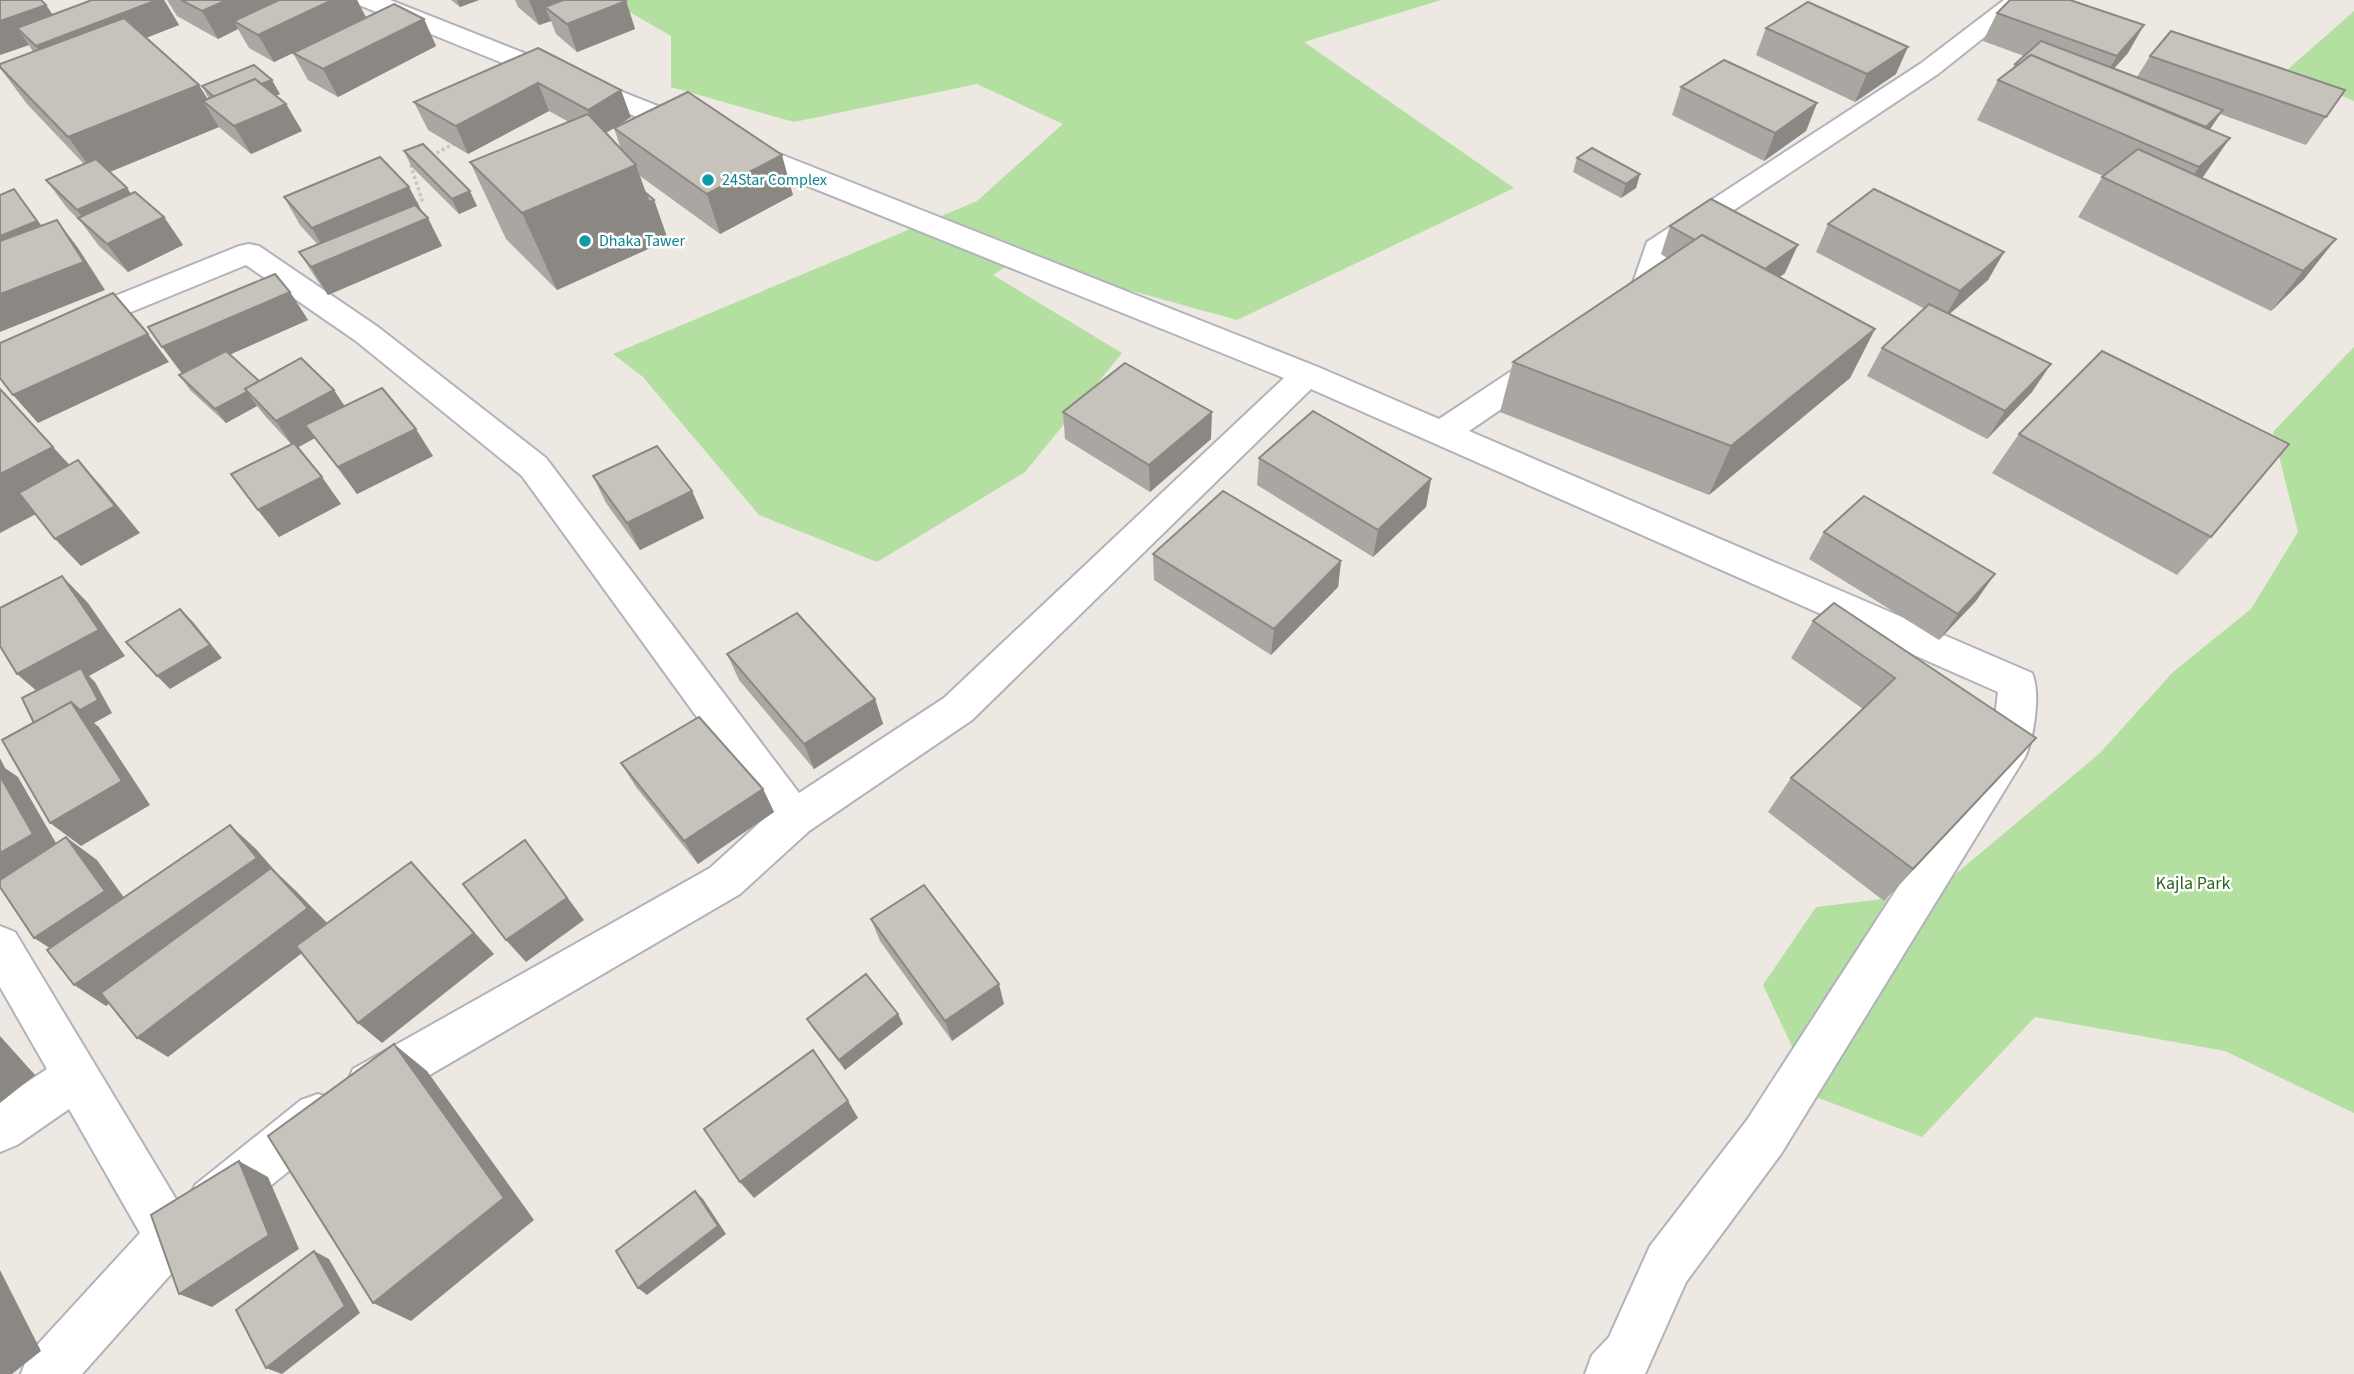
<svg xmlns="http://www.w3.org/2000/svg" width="2354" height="1374" font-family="'Source Sans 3',sans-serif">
<rect width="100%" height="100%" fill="#ede8e1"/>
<g fill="#b3dfa1">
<path d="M609,0H1441L1304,42L1514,188L1237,320L1017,259L993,275L1122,353L1025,472L877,562L759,515L643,377L613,354L977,201L1063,124L977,84L794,122L671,87V36Z"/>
<path d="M2354,11V101L2285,72Z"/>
<path d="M2354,347V1113L2225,1051L2035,1017L1922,1137L1816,1097L1763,985L1816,907L1933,893L2100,753L2173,672L2251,609L2298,532L2273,432Z"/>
</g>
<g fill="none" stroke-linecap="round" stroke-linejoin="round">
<defs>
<g id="minor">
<path d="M356,0H390L1318,367L1439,419L1537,354L1548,351L1559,354L1564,362L1559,370L1469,431L2032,673C2041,692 2034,738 2025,757L1781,1154L1686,1282L1645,1374H1585L1592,1355L1609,1337L1650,1246L1747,1120L1992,742L1998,692L1311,389L972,720L809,831L740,894L385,1101L369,1108L353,1101L346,1085L353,1069L710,868L768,815L522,476L356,341L246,265L70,337L11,369L0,372V348L48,323L239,246L249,244L259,246L378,327L546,458L799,793L944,698L1284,378L359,5Z"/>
<path d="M2004,0H2031L1938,74L1671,252C1663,283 1656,330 1613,318L1609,311L1613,304L1629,294L1647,242L1920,64Z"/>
<path d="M0,926L15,932L188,1219L195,1237L188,1255L82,1374H21L28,1355L140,1233L69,1109L17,1145L0,1152V1100L47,1069L0,987Z"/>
<path d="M318,1094L335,1100L342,1117L335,1134L229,1219L212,1227L195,1219L187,1202L195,1185L301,1100Z"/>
</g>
</defs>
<use href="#minor" stroke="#b1b2bc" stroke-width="4"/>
<g stroke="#c8c8c8" stroke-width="3.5" stroke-dasharray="3.5 2.5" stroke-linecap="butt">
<path d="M431,156L457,142"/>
<path d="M415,204L422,200L411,166L417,163"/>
</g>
<use href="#minor" fill="#fff" fill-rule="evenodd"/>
</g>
<g fill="#aaa7a2" fill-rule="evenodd">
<path d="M0,0L53,15L92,0H164L179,25L146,38L208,99H209L202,86L280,94L276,96L286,104L302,131L251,154L219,127L110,172L131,194L164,217L183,245L128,272L99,246L81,222L67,208L46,180L84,164L27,104L0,68L33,52L29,45L0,55Z"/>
<path d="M167,0H357L366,17L424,19L436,46L338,97L308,80L293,53L312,44L274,62L249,48L238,29L218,39L177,16Z"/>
<path d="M451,0H479L460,7Z"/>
<path d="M515,0H624L626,1L635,29L577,52L556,34L551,21L539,25L518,7Z"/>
<path d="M1997,13L2128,53L2114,68L2137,77L2150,56L2326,117L2306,145L2220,114L2210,129L2202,178L2336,239L2304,279L2271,311L2078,217L2103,176L1977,120L1998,80L2013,69L2015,64L2024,56L1983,41Z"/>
<path d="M1766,28L1896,74L1855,102L1756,55Z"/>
<path d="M538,48L631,117L619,125L793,195L720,234L640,176L646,193L654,200L668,240L557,290L506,239L470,162L569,122L549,111L468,154L428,130L414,102ZM614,128L621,149L606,133Z"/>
<path d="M1681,87L1817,103L1806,131L1764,161L1672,115Z"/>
<path d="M404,151L477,206L459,214L411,166Z"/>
<path d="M1577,158L1640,174L1636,188L1621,198L1573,172Z"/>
<path d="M409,187L422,212L442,246L328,295L317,280L299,252L318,245L300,225L284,197Z"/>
<path d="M1828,224L2004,252L1988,280L1949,314L2032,392L1987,439L1867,376L1882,348L1925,309L1816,252Z"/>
<path d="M1670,226L1785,273L1780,277L1875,329L1850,378L1709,495L1500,412L1513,362L1667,258L1661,254Z"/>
<path d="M290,292L308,320L229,355L259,381L345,406L433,456L357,494L315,438L298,447L341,504L279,537L258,510L291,444L265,416L257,406L226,423L190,390L179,375Z"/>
<path d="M1063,412L1211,439L1150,492L1065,439Z"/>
<path d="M2019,434L2211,537L2177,575L1992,473Z"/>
<path d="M1259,458L1431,479L1426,507L1373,557L1257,485Z"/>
<path d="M593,476L692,491L704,518L640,550L606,503Z"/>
<path d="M1824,532L1976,601L1939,640L1809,559Z"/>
<path d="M1153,554L1341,561L1338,587L1271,655L1154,580Z"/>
<path d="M1834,603L2004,773L1884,901L1768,812L1791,778L1863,709L1791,658L1813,621Z"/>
<path d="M727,654L875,699L883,724L814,769L739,680Z"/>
<path d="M621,763L763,789L774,812L698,864L636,787Z"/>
<path d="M871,919L1004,1004L952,1041L880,941Z"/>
<path d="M898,1014L903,1024L845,1070L813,1029L807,1019Z"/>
</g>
<g fill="#8b8884">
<path d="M157,0H164L179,25L55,73L36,46Z"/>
<path d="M227,0H301L234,21L238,29L218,39L202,11Z"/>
<path d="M332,0H357L366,18L274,62L258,35Z"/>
<path d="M457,0H479L460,7Z"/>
<path d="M529,0H596L545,7L551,21L539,25Z"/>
<path d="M626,1L635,29L577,52L567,24Z"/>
<path d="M46,5L65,32L17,28L29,45L0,55V21Z"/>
<path d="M424,19L436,46L338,97L323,69Z"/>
<path d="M2144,25L2128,53L2101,83L2117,56Z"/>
<path d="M1908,47L1896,74L1855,102L1867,74Z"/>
<path d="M272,80L280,94L228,116L219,102Z"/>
<path d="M538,83L549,111L468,154L456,126Z"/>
<path d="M199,85L215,111L203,101L219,127L97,177L68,137Z"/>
<path d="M621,90L631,117L598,138L588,110Z"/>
<path d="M1817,103L1806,131L1764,161L1775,133Z"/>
<path d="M286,104L302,131L251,154L234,126Z"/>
<path d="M2223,110L2204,138L2199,135Z"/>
<path d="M2230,138L2203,177L2172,207L2199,167Z"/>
<path d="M782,155L793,195L720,234L707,194Z"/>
<path d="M636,165L649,202L654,200L668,240L557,290L522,213Z"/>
<path d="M1640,174L1636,188L1621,198L1626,184Z"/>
<path d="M409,187L424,215L328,256L312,228Z"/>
<path d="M127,188L147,216L92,231L77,210Z"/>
<path d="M14,189L59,249L0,273V236Z"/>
<path d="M470,191L477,206L459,214L452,199Z"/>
<path d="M164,217L183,245L128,272L107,244Z"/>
<path d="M428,218L442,246L328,295L311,267Z"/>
<path d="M57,220L78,248L105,290L0,332V294Z"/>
<path d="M2336,239L2304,279L2271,311L2303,271Z"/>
<path d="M1798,245L1785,273L1745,303L1757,275Z"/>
<path d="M2004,252L1988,280L1944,319L1960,291Z"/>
<path d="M290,292L308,320L183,375L162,347Z"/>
<path d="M1875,329L1850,378L1709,495L1731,446Z"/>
<path d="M148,334L169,362L38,423L13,395Z"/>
<path d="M2051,364L2032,392L1987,439L2005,411Z"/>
<path d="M334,390L352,417L305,425L315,438L295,449L276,421Z"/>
<path d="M247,392L257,406L226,423L215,409Z"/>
<path d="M1212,412L1211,439L1150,492L1149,465Z"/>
<path d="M416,429L433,456L357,494L338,467Z"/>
<path d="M53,447L89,486L0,533V474Z"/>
<path d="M78,460L103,488L140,533L81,566L55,539Z"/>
<path d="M322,477L341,504L279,537L258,510Z"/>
<path d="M1431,479L1426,507L1373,557L1378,530Z"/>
<path d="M692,491L704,518L640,550L627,523Z"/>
<path d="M1341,561L1338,587L1271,655L1274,629Z"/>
<path d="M1995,574L1976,601L1939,640L1958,614Z"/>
<path d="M62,576L88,603L125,656L89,676L95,682L112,713L94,723L99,727L150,805L81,846L50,823L71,702L98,700L46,699L17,674Z"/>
<path d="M180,609L193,622L222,658L170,689L157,676Z"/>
<path d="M875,699L883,724L814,769L804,744Z"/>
<path d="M2036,738L2004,773L1884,901L1913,869Z"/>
<path d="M0,758L5,768L18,777L64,857L0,884Z"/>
<path d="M763,789L774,812L698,864L684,841Z"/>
<path d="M230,825L256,849L276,872L296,891L333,929L168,1057L137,1038L282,880L106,1006L74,985Z"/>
<path d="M66,837L97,860L135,913L67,959L34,938Z"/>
<path d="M525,840L584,920L526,962L506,940Z"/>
<path d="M411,862L494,954L382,1043L358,1023Z"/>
<path d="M999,984L1004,1004L952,1041L945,1021Z"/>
<path d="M898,1014L903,1024L845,1070L839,1060Z"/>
<path d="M0,1036L35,1075L0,1103Z"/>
<path d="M394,1044L427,1071L534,1220L411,1321L373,1303Z"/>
<path d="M848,1101L858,1118L754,1198L740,1182Z"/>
<path d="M239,1161L268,1177L299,1249L212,1307L179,1294Z"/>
<path d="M695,1191L703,1199L726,1234L647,1295L638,1288Z"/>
<path d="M314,1251L329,1259L360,1313L282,1374L266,1368Z"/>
<path d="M0,1270L41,1351L12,1374H0Z"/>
</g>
<g fill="#c6c2bc" stroke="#8b8884" stroke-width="2">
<path d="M0,0H41L46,5L0,21Z"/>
<path d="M92,0H157L36,46L17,28Z"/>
<path d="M181,0H227L202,11Z"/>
<path d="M279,0H332L258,35L234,21Z"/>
<path d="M563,0H624L626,1L567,24L545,7Z"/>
<path d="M2010,0H2070L2144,25L2117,56L1997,13Z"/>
<path d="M1808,2L1908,47L1867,74L1766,28Z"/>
<path d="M394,4L424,19L323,69L293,53Z"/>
<path d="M124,18L199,85L68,137L0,67V64Z"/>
<path d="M2171,31L2345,90L2326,117L2150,56Z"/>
<path d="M2041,41L2223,110L2206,127L2031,55L2018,65L2015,64Z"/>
<path d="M538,48L621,90L588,110L538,83L456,126L414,102Z"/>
<path d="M2031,55L2230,138L2199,167L1998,80Z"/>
<path d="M1724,60L1817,103L1775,133L1681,87Z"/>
<path d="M254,65L272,80L261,84L255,79L214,97L202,86Z"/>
<path d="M255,79L286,104L234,126L203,101Z"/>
<path d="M688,92L782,155L707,194L614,128Z"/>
<path d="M588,114L636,165L522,213L470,162Z"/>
<path d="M423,144L470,191L452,199L404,151Z"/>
<path d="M1592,148L1640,174L1626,184L1577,158Z"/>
<path d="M2138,149L2336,239L2303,271L2102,177Z"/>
<path d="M380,157L409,187L312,228L284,197Z"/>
<path d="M96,159L127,188L77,210L46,180Z"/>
<path d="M14,189L37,221L0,236V195Z"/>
<path d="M1874,189L2004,252L1960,291L1828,224Z"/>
<path d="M135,192L164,217L107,244L78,218Z"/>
<path d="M646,193L654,200L649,202Z"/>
<path d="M1711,199L1798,245L1765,269L1702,235L1695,240L1670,226Z"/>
<path d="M415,205L428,218L311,267L299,252Z"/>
<path d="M57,220L84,262L0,294V241Z"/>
<path d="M1702,235L1875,329L1731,446L1513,362Z"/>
<path d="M275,274L290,292L162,347L148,327Z"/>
<path d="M113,293L148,334L13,395L0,378V343Z"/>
<path d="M1929,304L2051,364L2005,411L1882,348Z"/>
<path d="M226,351L259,381L245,389L247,392L215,409L179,375Z"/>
<path d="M2102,351L2289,444L2211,537L2019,434Z"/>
<path d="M301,358L334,390L276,421L245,389Z"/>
<path d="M1125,363L1212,412L1149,465L1063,412Z"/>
<path d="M382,388L416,429L338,467L305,425Z"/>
<path d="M0,389L53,447L0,474Z"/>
<path d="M1313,411L1431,479L1378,530L1259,458Z"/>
<path d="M294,443L322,477L258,510L231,474Z"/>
<path d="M657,446L692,491L627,523L593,476Z"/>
<path d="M78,460L115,506L55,539L19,493Z"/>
<path d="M1223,491L1341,561L1274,629L1153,554Z"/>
<path d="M1864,496L1995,574L1958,614L1824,532Z"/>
<path d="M62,576L99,630L17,674L0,646V608Z"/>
<path d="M1834,603L2036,738L1913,869L1791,778L1895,678L1813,621Z"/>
<path d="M180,609L210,645L157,676L126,642Z"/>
<path d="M797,613L875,699L804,744L727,654Z"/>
<path d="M81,668L98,700L80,710L71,702L34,723L22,698Z"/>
<path d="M71,702L122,781L50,823L2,740Z"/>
<path d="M699,717L763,789L684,841L621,763Z"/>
<path d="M0,776L33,834L0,853Z"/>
<path d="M230,825L257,858L74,985L47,950Z"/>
<path d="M66,837L105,891L34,938L0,887V880Z"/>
<path d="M525,840L567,898L506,940L463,884Z"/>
<path d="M411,862L474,933L358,1023L296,946Z"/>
<path d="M271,868L308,908L137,1038L101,993Z"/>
<path d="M924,885L999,984L945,1021L871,919Z"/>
<path d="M866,974L898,1014L839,1060L807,1019Z"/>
<path d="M394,1044L504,1198L373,1303L268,1136Z"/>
<path d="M813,1050L848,1101L740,1182L704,1129Z"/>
<path d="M239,1161L269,1235L179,1294L151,1215Z"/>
<path d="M695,1191L718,1226L638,1288L616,1251Z"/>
<path d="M314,1251L345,1306L266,1368L236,1310Z"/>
</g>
<g fill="#0f9aa8" stroke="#fff" stroke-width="2.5">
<circle cx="708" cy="180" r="7"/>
<circle cx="585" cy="241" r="7"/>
</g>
<g text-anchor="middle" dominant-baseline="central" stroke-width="5" stroke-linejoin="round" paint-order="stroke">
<g font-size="16" fill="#0d838f" stroke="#fff" text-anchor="start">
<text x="722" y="180">24Star Complex</text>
<text x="599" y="241">Dhaka Tawer</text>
</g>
<g font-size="18" fill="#2b6620" stroke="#fff">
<text x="2193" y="883">Kajla Park</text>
</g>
</g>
</svg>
